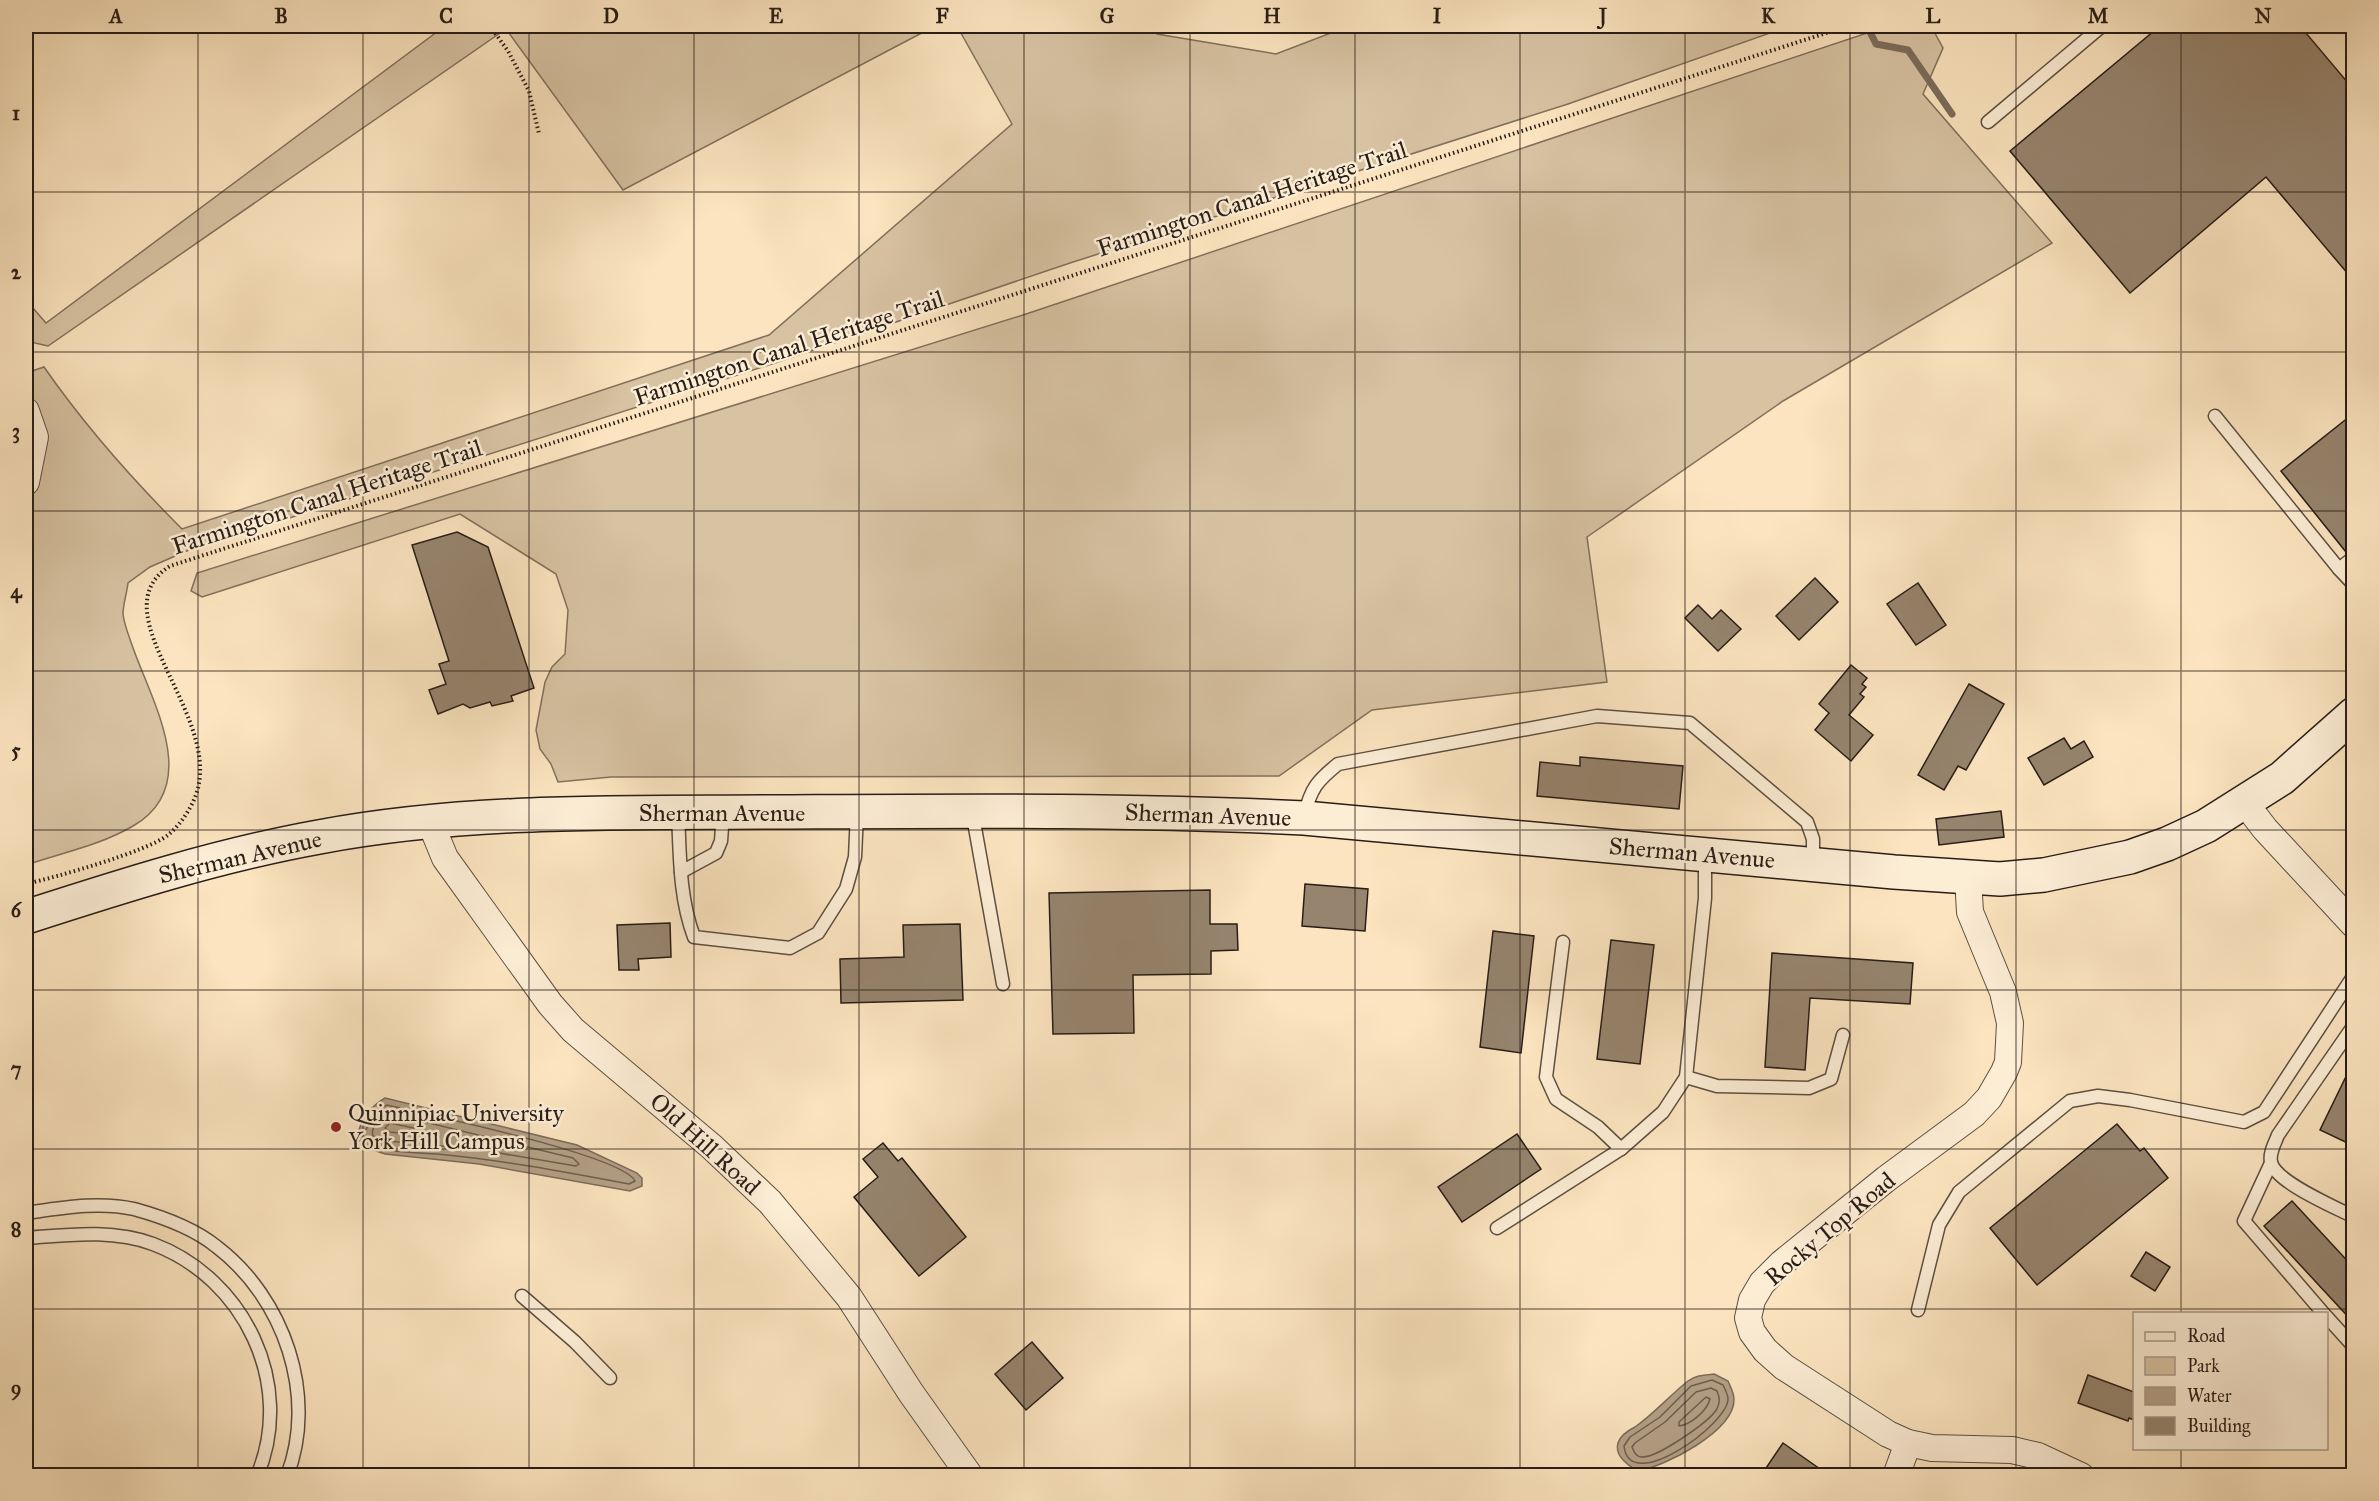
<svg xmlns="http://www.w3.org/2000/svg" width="2379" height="1501" font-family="'IM FELL Great Primer',serif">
<rect width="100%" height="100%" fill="#fbe4bf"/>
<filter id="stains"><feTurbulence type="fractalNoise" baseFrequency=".00333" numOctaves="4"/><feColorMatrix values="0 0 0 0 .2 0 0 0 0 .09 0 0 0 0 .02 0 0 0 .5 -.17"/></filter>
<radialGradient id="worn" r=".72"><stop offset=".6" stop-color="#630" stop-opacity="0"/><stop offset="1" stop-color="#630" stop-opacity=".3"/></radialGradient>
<g fill="#d7c2a2" stroke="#80705c" stroke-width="1.5">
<path d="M445,26H935L623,190L506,29L48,346L26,341V300L46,323Z"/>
<path d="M957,26H1149L1157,34L1276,54L1349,26H1790L1568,104L1070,263L778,362L189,550L150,567L128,583C127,593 123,604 123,614C124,624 129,636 132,645C151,701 204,785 133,826C101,845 61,853 26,865V513C37,484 44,445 36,413C32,398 26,389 26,373L44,367C85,426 131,478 182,529L769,335L1012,124Z"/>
<path d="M1888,26H1931L1943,48L1923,94L2052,243L1783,401L1587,537L1607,682L1372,710L1279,776L611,777L558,782L551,764L540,749L536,730L545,682L552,667L565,654L568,610L556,574L460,514L202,597L191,591L197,573L1023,315Z"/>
</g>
<g fill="#b3a086" stroke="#7b6c5a" stroke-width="1.5">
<path d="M385,1098L577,1145L637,1173L642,1178V1186L630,1191L479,1164L385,1154L365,1147L357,1137C361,1119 369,1108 385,1098Z"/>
<path d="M1714,1374L1728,1381C1730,1386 1734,1393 1734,1399C1735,1431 1664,1467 1638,1471C1629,1466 1614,1456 1618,1443C1620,1436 1629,1430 1635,1427C1655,1413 1669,1396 1688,1381C1696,1375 1705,1375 1714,1374Z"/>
</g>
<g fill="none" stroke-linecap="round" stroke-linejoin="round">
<g stroke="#6e5e4e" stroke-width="1.5">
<path d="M387,1105C425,1114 622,1155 635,1181L629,1184C565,1172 502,1160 437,1154C417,1152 374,1155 363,1135L376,1111Z"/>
<path d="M388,1113L573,1158L579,1164L576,1166L481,1150L389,1141L373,1136C370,1128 380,1117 388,1113Z"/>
<path d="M390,1123L418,1129L420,1133L417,1135L390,1132L385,1128Z"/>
<path d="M1712,1380L1723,1385C1725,1389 1728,1395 1728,1399C1728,1424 1629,1496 1624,1446L1630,1437L1660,1417L1691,1386Z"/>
<path d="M1711,1388L1717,1391C1720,1398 1720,1402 1717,1409C1709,1422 1657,1458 1642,1457C1636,1457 1634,1452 1632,1447L1635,1443L1665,1422L1696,1392Z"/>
<path d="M1706,1397L1710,1399C1707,1411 1690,1425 1679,1426V1422Z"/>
</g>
<path stroke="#7b6c5a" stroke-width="7" d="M1867,26L1876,44L1908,50L1952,114"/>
</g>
<g fill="#96846e" stroke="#281d17" stroke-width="1.5">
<path d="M2160,26H2300L2354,90V281L2266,177L2130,293L2010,151Z"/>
<path d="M2354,413V549L2346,552L2281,471Z"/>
<path d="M457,532L488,547L534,688L511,696L513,701L492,706L490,702L470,708L463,704L438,714L429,690L446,684L439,664L449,661L412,545Z"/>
<path d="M1815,578L1838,602L1799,640L1776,616Z"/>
<path d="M1918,583L1946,625L1916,645L1887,604Z"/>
<path d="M1698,605L1712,619L1721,610L1741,629L1718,651L1685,618Z"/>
<path d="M1851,665L1867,678L1862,684L1866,687L1860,694L1864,697L1849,715L1873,735L1851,761L1815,730L1829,713L1819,704Z"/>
<path d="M1969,684L2004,704L1966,770L1958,766L1944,790L1918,775Z"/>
<path d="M2064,738L2071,749L2084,741L2093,757L2044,785L2028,758Z"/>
<path d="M1580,757L1683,766L1679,809L1537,796L1540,762L1580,766Z"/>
<path d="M2001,811L2004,837L1939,845L1936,819Z"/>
<path d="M1305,884L1368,889L1365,931L1302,926Z"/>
<path d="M1210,890V924H1237L1238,950L1211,951V974L1133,975L1134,1033L1053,1034L1049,893Z"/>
<path d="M670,923L671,957L638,959L639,970H619L617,925Z"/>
<path d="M960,924L963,1000L841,1003L840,959L904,957L903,925Z"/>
<path d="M1493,931L1534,936L1521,1053L1480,1047Z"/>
<path d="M1611,940L1654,945L1640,1064L1597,1059Z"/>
<path d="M1772,953L1913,963L1910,1004L1810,998L1805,1070L1765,1067Z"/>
<path d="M2354,1060V1146L2320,1130Z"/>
<path d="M2117,1124L2140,1151L2144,1148L2168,1178L2037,1285L1990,1228Z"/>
<path d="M1517,1134L1541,1169L1462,1222L1438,1187Z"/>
<path d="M883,1143L898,1161L902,1158L966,1237L919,1276L854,1197L878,1177L863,1159Z"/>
<path d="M2292,1201L2354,1268V1323L2264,1226Z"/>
<path d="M2146,1252L2170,1267L2155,1291L2131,1276Z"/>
<path d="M1032,1342L1063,1378L1026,1410L995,1374Z"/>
<path d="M2088,1375L2134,1392V1420L2129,1418L2128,1421L2078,1403Z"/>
<path d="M1783,1443L1830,1476H1776L1766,1468Z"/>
</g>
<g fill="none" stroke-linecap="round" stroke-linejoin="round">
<defs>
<g id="service">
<path d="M1988,122L2102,26"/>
<path d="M2215,416L2339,569"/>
<path d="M2354,557L2339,569L2354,585"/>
<path d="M972,811L1003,984"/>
<path d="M678,813C680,854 679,897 694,937L790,948L818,933L846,889L855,857L857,813"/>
<path d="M1304,816C1311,788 1317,781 1338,764L1597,716L1690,723L1807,822L1813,839V863"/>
<path d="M681,872L716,853L721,841L723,814"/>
<path d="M1563,942L1546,1077L1556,1099L1598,1127L1621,1149"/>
<path d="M2354,1025L2278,1135C2275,1143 2269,1153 2271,1162C2275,1182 2335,1207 2354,1217"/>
<path d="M1686,1077L1717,1086L1809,1088L1831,1079L1843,1035"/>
<path d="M2271,1163L2244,1221L2324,1314"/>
<path d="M26,1213C61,1208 99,1201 134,1209C163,1217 194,1228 217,1247C284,1298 318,1396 287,1476"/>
<path d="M1497,1228L1621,1149L1663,1112L1686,1077L1705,898V856"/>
<path d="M26,1238C68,1235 112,1229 153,1244C244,1278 296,1384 257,1476"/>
<path d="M522,1296L575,1342L610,1378"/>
<path d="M1918,1310L1939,1225L1959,1192L2070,1101L2098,1096L2130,1100L2244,1122L2264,1112L2354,975"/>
<path d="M2326,1316L2354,1347"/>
</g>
<g id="minor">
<path d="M26,411L35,437L26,482"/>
<path d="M2245,803L2265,829L2354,925"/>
<path d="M431,824L445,858L550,1004L573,1030L712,1147L770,1202L849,1297L911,1393L970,1476"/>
<path d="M1968,878L1970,912L2003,992L2010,1023L2008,1062L2004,1072L1989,1098L1974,1114L1886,1179L1782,1263L1762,1283L1752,1300L1748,1318L1752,1332L1765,1350L1784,1367L1888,1434L1908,1443L1932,1448L2012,1450L2038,1456L2081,1476"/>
<path d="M1896,1476L1908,1443"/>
</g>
<path id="secondary" d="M26,917C122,886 219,855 319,837C468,809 621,813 772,812C949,811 1126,809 1304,818L1894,872L2000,879L2044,875L2130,857L2167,844L2206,826L2282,778L2354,714"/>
</defs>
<use href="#service" stroke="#5d4f41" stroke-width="15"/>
<use href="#minor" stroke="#5d4f41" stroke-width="28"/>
<use href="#secondary" stroke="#281d17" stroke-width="36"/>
<g stroke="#281d17" stroke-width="4" stroke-dasharray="1.5 3" stroke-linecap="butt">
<path d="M490,26L508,51L529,91L539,134"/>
<path d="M26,884C56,877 146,852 168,835C179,826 187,814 193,802C232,721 94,614 170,566L1848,26"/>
</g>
<use href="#service" stroke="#fcedd5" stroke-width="12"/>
<use href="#minor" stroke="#fcedd5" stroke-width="26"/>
<use href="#secondary" stroke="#fcedd5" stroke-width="33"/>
</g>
<path fill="none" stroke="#281d17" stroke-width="1.5" stroke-opacity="0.55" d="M198,26V1476M363,26V1476M529,26V1476M694,26V1476M859,26V1476M1024,26V1476M1190,26V1476M1355,26V1476M1520,26V1476M1685,26V1476M1850,26V1476M2016,26V1476M2181,26V1314M26,192H2354M26,352H2354M26,511H2354M26,671H2354M26,830H2354M26,990H2354M26,1149H2354M26,1309H2354M2181,1448V1476"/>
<circle fill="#8f2418" stroke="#fcedd5" stroke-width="2" cx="336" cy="1127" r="6"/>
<g text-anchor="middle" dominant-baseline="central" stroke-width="5" stroke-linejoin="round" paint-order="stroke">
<g font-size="24" fill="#281d17" stroke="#fcedd5">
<text transform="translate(1252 199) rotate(-18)">Farmington Canal Heritage Trail</text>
<text transform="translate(789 348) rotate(-18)">Farmington Canal Heritage Trail</text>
<text transform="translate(327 497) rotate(-18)">Farmington Canal Heritage Trail</text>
<text x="722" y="813">Sherman Avenue</text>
<text transform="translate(1208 815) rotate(2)">Sherman Avenue</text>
<text transform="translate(1692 853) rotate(5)">Sherman Avenue</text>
<text transform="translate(240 857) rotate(-13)">Sherman Avenue</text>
<text transform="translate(705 1144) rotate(42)">Old Hill Road</text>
<text transform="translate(1830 1229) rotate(-40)">Rocky Top Road</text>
</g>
<g font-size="24" fill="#281d17" stroke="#fcedd5" text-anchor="start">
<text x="348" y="1113">Quinnipiac University<tspan x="348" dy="28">York Hill Campus</tspan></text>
</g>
</g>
<rect width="2379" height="1501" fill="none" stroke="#fbe4bf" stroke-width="66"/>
<rect x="2133" y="1312" width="195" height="138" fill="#fcedd5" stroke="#a79a89" stroke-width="1.5"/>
<rect x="2145" y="1332" width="30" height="9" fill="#fcedd5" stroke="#a79a89" stroke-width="1.5"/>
<text x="2187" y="1342" font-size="18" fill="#281d17">Road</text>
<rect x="2145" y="1357" width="30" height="18" fill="#d7c2a2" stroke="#a79a89" stroke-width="1.5"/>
<text x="2187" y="1372" font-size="18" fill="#281d17">Park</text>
<rect x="2145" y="1387" width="30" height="18" fill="#b3a086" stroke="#a79a89" stroke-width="1.5"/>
<text x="2187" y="1402" font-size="18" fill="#281d17">Water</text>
<rect x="2145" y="1417" width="30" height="18" fill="#96846e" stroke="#a79a89" stroke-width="1.5"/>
<text x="2187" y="1432" font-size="18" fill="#281d17">Building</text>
<rect x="33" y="33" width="2313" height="1435" fill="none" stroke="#281d17" stroke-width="2"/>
<g font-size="20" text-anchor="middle" font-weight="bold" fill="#281d17">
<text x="116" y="23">A</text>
<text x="281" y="23">B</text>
<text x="446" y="23">C</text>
<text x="611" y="23">D</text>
<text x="776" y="23">E</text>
<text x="942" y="23">F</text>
<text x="1107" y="23">G</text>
<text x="1272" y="23">H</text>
<text x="1437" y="23">I</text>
<text x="1603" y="23">J</text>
<text x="1768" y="23">K</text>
<text x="1933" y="23">L</text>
<text x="2098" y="23">M</text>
<text x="2263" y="23">N</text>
<text x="16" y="120">1</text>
<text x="16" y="279">2</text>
<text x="16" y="438">3</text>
<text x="16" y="598">4</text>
<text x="16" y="757">5</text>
<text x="16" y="917">6</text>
<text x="16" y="1076">7</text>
<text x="16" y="1236">8</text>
<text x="16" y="1395">9</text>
</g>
<rect width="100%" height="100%" filter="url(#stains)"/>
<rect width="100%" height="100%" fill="url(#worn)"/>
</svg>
